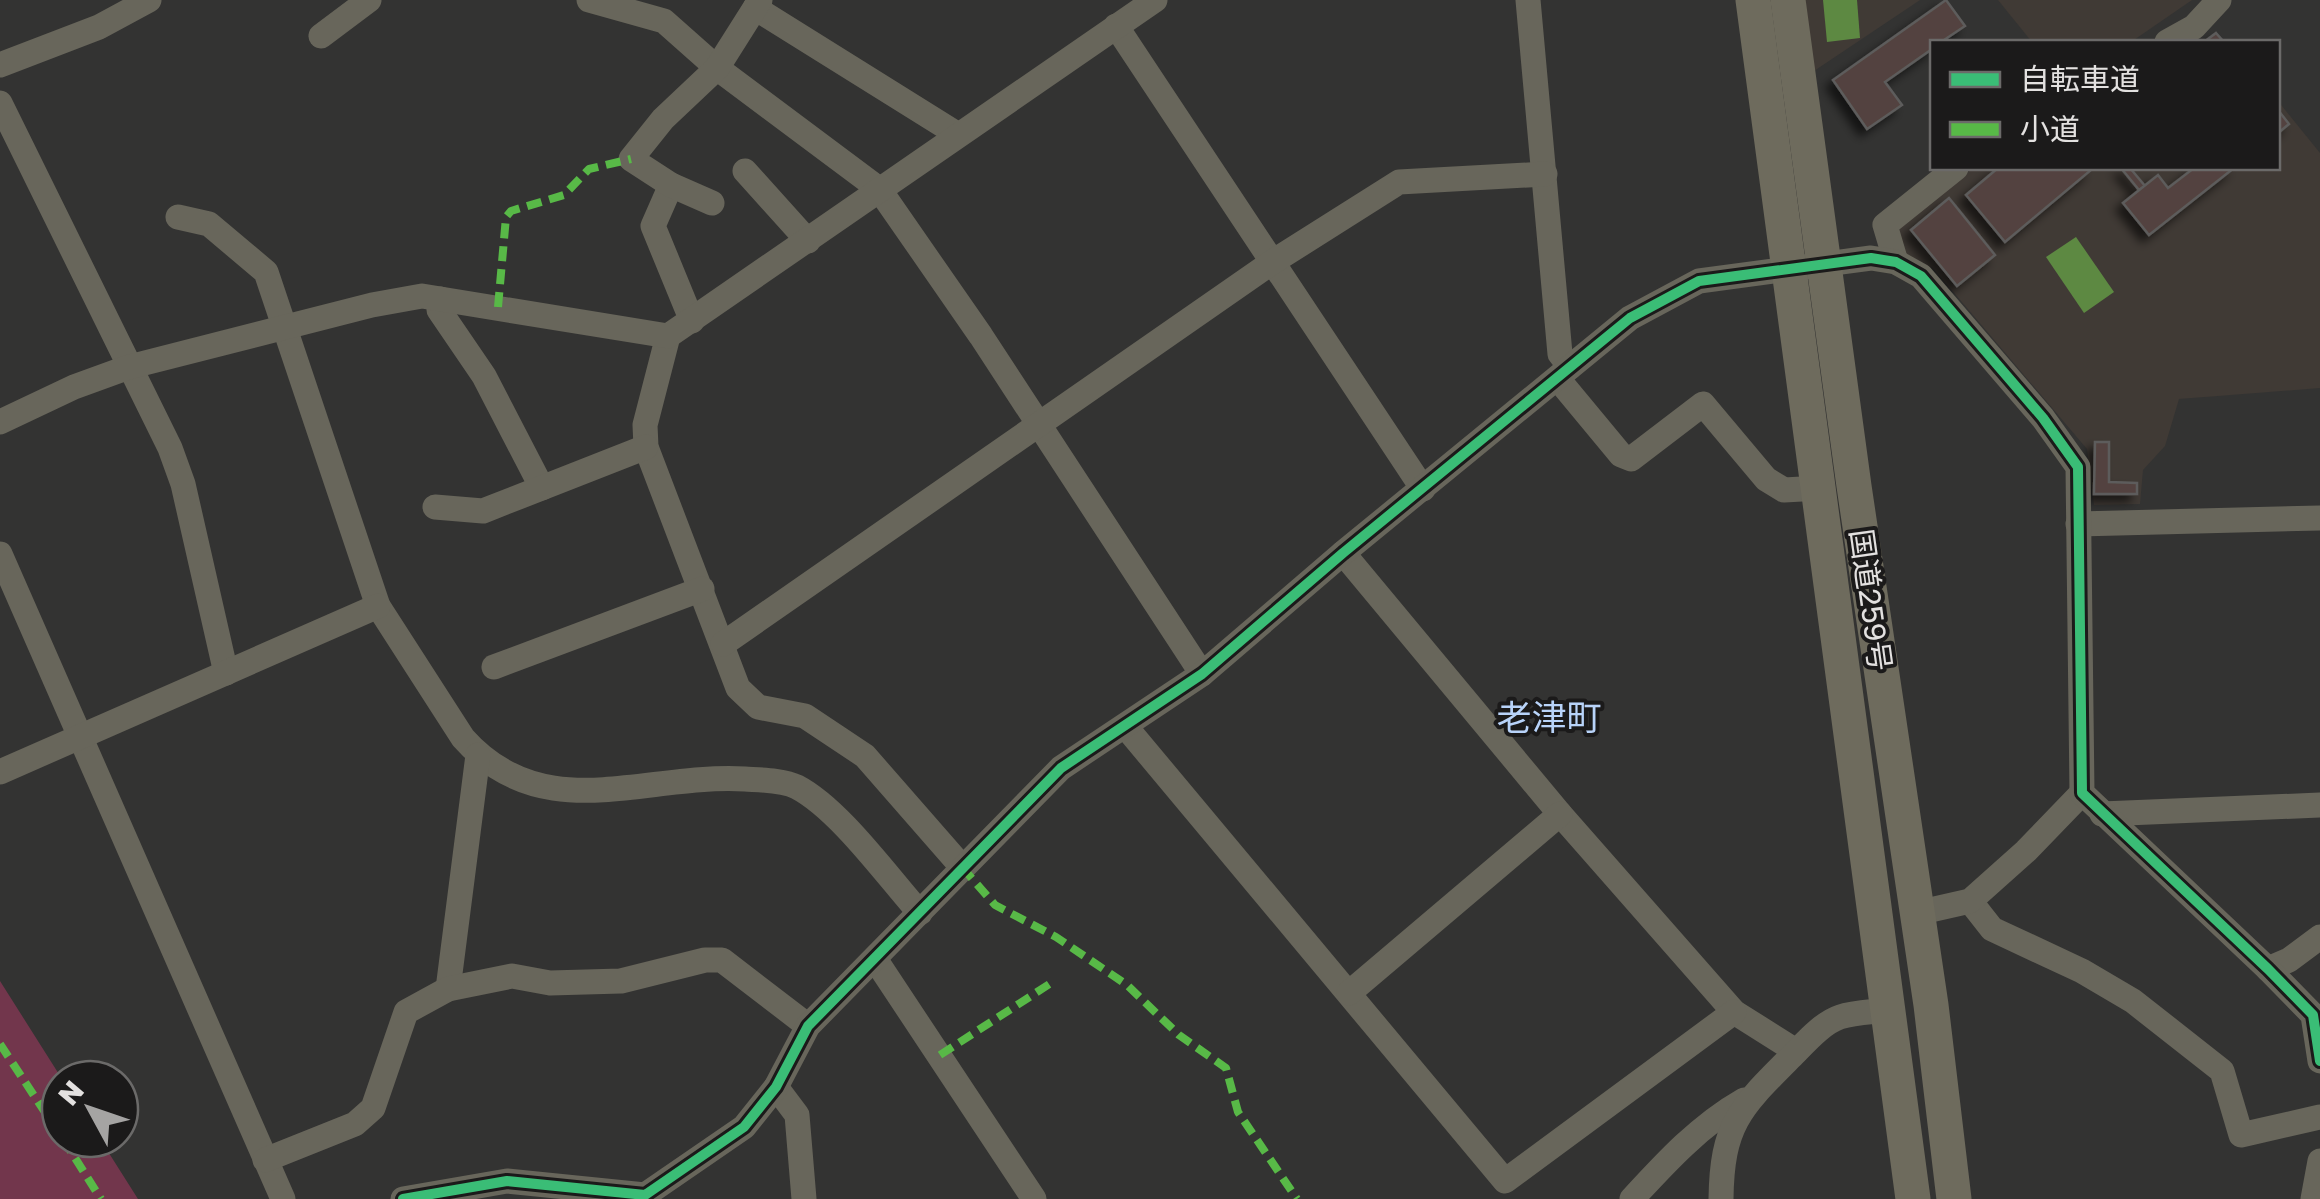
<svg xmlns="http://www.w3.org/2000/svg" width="2320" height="1199" font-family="'Golos Text','Noto Sans JP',sans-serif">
<defs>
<filter id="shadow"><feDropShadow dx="-7" dy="7" stdDeviation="5" flood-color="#0009"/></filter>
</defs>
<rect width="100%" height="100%" fill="#333332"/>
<g fill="#403a35">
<path d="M1803,0H1920L1811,73Z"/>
<path d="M1998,0H2192L2131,42H2032Z"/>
<path d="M2278,101L2320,153V388L2179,399L2165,446L2143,470L2140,504L2094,505L2087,449L1933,268L1905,254L1898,228L1973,168H2278Z"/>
</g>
<path fill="#72364c" d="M0,981L62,1079L60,1139H100L138,1199H0Z"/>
<g fill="#5d8942">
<path d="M1823,0H1857L1860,38L1827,42Z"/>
<path d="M2076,237L2114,292L2084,313L2046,257Z"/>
</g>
<g fill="#53433f" stroke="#5d5c5b" stroke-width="2.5" filter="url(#shadow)">
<path d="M1946,0L1965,26L1941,42H1932V49L1885,82L1902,105L1867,129L1833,80Z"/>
<path d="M2216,33L2224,42H2204Z"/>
<path d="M2278,110L2289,124L2278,133Z"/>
<path d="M1998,168H2089L2091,170L2005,242L1966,195Z"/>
<path d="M2121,168H2130L2145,186L2139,190Z"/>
<path d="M2194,168H2234L2149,235L2123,203L2158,175L2168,188Z"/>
<path d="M1949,198L1995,255L1957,286L1911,230Z"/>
<path d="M2095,442H2109V482L2137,483V494H2094Z"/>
</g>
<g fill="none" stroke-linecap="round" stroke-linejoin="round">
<g stroke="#68665b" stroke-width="25">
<path d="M589,0L664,21L717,68L879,189L981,336L1202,674"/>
<path d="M1528,0L1560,354L1570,367"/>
<path d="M755,8L957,134"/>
<path d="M1116,26L1423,489"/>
<path d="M321,36L369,0"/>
<path d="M2167,42L2194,27L2219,0"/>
<path d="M0,65L99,27L149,0"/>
<path d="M0,103L170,448L183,484L226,673"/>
<path d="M745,171L808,241"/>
<path d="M671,185L653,226L692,321"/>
<path d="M712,203L671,185L631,159L663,119L717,68L760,0"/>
<path d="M178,217L209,224L266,272L378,606L463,738C543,828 644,773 745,779C760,780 783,780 797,787C839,809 887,876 920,913"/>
<path d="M1896,262L1885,225L1956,168"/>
<path d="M440,299L439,310L484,376L542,488"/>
<path d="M668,336L645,425L646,447L738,688L758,707L805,716L865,756L962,867"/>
<path d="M1558,379L1621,455L1631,459L1703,404L1766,479L1784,490L1820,488"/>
<path d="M0,422L74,387L129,367L372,305L422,296L668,336L1155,0"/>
<path d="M435,507L483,511L646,447"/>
<path d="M2078,524L2320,518"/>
<path d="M1343,553L1560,814L1734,1012L1796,1051"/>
<path d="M0,554L283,1199"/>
<path d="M723,644L1271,263L1399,182L1545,174"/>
<path d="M494,667L702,589"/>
<path d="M1125,726L1505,1181L1734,1012"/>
<path d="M0,772L378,606"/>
<path d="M2102,814L2320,805"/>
<path d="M1970,901L1992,929L2082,971L2133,1001L2222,1071L2241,1135L2320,1117"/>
<path d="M1917,913L1970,901L2026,851L2082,793"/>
<path d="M875,959L1034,1199"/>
<path d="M2268,969L2289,960L2320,937"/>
<path d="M448,989L478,755"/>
<path d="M1349,993L1560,814"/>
<path d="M776,1087L797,1115L804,1199"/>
<path d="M265,1160L355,1124L373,1108L406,1012L448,989L512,976L550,983L621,981L705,960H722L808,1026"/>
<path d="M403,1199L507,1181L645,1195L744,1127L776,1087L808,1026L1061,768L1202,674L1343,553L1630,318L1699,281L1871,258L1896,262L1921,276L2043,418L2078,467L2082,793L2268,969L2313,1015L2320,1061"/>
<path d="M1632,1199C1666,1162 1700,1125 1744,1100"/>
<path d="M1721,1199C1722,1124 1740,1108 1791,1057C1805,1043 1822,1023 1840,1017C1854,1012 1872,1012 1887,1010"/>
<path d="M2313,1199L2320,1161"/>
</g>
<g stroke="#6e6b5d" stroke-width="35">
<path d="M1753,0L1913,1199"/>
<path d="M1788,0L1854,486L1931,1005L1954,1199"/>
</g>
<g stroke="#58b947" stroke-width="8" stroke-dasharray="15 8" stroke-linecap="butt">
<path d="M498,307L506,217L511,211L564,195L589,169L631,159"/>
<path d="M962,867L995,905L1056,937L1127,985L1179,1035L1226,1068L1238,1112L1297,1199"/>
<path d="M0,1044L60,1135"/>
<path d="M940,1055L1051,983"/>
<path d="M63,1139L101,1199"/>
</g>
<defs>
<path id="cycleway" d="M403,1199L507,1181L645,1195L744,1127L776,1087L808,1026L1061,768L1202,674L1343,553L1630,318L1699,281L1871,258L1896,262L1921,276L2043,418L2078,467L2082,793L2268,969L2313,1015L2320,1061"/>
</defs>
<use href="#cycleway" stroke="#1b1a1a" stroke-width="16"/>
<use href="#cycleway" stroke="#3abd76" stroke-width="10"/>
</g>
<g text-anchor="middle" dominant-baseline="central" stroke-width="8" stroke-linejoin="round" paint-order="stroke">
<g font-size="30" fill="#e3e1e0" stroke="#1b1a1a">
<text transform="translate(1871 600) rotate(82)">国道259号</text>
</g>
<g font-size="35" fill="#b8d3f9" stroke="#1b1a1a">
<text x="1549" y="717">老津町</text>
</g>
</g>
<rect x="1930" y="40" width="350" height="130" fill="#1b1a1a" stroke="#6b6a69" stroke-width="2.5"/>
<rect x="1950" y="72" width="50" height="15" fill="#3abd76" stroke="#6b6a69" stroke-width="2.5"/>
<text x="2020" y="90" font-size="30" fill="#e3e1e0">自転車道</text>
<rect x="1950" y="122" width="50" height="15" fill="#58b947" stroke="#6b6a69" stroke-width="2.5"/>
<text x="2020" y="140" font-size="30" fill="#e3e1e0">小道</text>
<g transform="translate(90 1109) rotate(310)"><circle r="48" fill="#1b1a1a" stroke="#6b6a69" stroke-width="2.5"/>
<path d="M0-8L18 38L0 25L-18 38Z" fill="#a5a4a3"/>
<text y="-15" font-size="28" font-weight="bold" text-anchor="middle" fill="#e3e1e0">N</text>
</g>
</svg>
